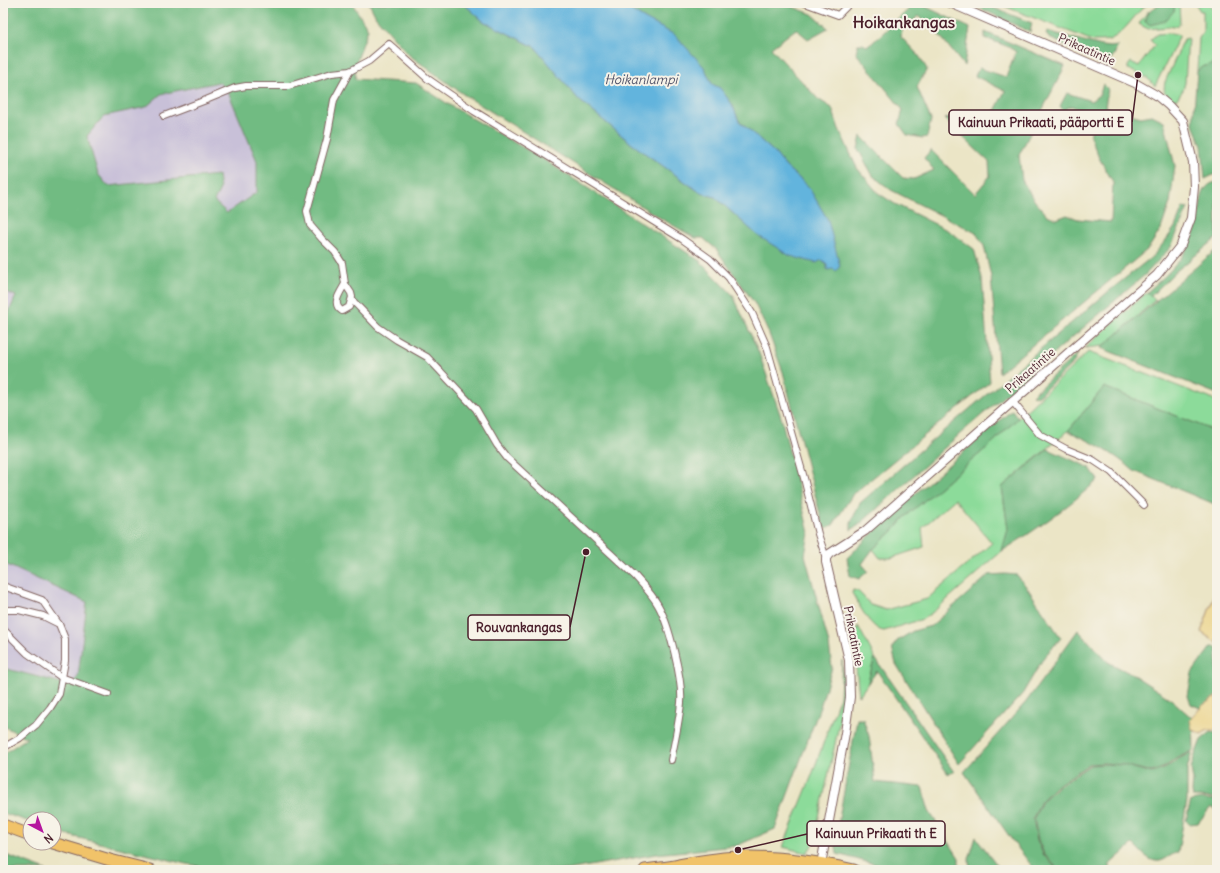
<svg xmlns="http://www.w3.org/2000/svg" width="1220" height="873" font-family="Delius,sans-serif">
<rect width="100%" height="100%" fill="#f7f3e8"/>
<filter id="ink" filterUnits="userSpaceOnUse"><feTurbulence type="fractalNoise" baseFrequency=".025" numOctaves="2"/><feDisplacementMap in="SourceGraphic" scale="8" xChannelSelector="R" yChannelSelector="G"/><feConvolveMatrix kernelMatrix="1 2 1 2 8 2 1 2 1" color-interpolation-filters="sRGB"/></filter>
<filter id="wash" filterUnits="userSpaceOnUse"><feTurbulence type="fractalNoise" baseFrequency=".012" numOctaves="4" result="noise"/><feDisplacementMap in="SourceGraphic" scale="16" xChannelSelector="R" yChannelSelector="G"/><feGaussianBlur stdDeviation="0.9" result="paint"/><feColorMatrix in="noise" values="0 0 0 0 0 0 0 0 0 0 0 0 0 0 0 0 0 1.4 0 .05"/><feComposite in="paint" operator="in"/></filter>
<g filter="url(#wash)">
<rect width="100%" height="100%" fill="#ebe5c6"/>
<g fill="#c8c0d8">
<path d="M219,82L229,94L257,161V192L227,213L214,201L220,189L218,175L108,186L98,174L87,136L104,116L146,107L161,94Z"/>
<path d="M3,291L16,296L3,325Z"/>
<path d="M3,563L87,602L78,677L70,685L3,668Z"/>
</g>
<g fill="#8cdb9a" stroke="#6b7d62">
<path d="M996,3H1149C1134,13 1126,33 1109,40C1105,41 1098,41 1093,41Z"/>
<path d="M1175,3H1179L1180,22L1178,26L1148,29L1139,24L1148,11L1145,21L1174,11Z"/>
<path d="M1195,3H1208L1217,14V57L1212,64L1202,67L1197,71L1199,38L1203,33V11H1200Z"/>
<path d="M1171,33L1180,35L1155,86L1147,78L1128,69V66L1131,62L1139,66L1155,45L1150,40L1157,34Z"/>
<path d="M1188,38L1185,83L1183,90L1177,99H1173C1164,93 1163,93 1165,82L1184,39Z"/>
<path d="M1147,292L1155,300L1104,346L1085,348Z"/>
<path d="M1088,352L1217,401V432L1104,387L1068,431L1002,487L1008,529L1002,551L933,612L923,619L884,631C871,630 858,603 852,593L853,590L858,591L871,605L886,610L927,599L992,543L955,499L922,528L924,547L891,558H880L873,549L893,531L905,517L990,445Z"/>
<path d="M858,626L875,658L869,677L868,683L859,696L853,639Z"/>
<path d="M842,660L845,694L834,749L813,844L807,853L783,847L812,775L840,696Z"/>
</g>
<g fill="#71bb82" stroke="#5e6d56" fill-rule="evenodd">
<path d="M3,3H352L368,29L356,63L355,79L416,83L451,106L543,159L700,261L733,295L759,353L781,417L809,533L805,555L829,644L832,668L820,707L775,829L736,846L656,854L567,870H225L186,864L75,837L54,830V819H30V822L3,813V757L6,752L27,738L3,726V668L70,685L78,677L87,602L3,563V325L16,296L3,291V27L10,14ZM219,82L229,94L257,161V192L227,213L214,201L220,189L218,175L108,186L98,174L87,136L104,116L146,107L161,94Z"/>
<path d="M369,3H463L483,21L535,47L579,100L632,144L701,193L715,197L757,235L822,260L833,269L808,186L786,167L774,152L739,121L732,104L712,84L704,67L645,19L619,3H782L812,14L828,28L808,39L796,29L771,48L818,99L832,108L839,129L857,168L878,193L895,204L949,231L974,249L982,278L990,382L853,494L833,525L824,529L783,372L769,334L755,304L716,249L703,238H695L657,216L463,94L409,55L376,17Z"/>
<path d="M903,3H918L970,28L964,66L941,37L919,16L902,29L901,37L919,56L927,69L917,87L931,120L927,137L923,138L907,135L899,124L903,110L856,53L858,44H863L866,46L871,44L909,9Z"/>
<path d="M969,3H981L1032,23L1030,32Z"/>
<path d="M1160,3H1175L1174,11L1165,21L1151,25L1145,22L1148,13Z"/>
<path d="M1047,31L1102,46L1110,47L1118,46L1114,55L1109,61L1099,59L1049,38L1046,34Z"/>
<path d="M985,32L1065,66L1019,155L1022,180L1034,200L1047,215L1057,219L1067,215L1078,219L1111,222L1113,182L1099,158L1090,136L1094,121L1084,111L1071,106L1063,110L1060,106L1067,93L1091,101L1100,94L1103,84L1108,89L1105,107L1141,117L1152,115L1164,121L1175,166L1170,203L1161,229L1148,249L999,373L991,277L984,246L976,233L891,190L873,176L858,149L861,136L903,178L914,179L934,170L924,158L931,150L975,194L990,176L989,162L944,119L959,114L986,119L996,109L1005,91L975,76L979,68L1006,77L1016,52L1009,47L985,38Z"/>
<path d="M1217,57V173L1205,179L1202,146L1193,125L1197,71L1202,67L1212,64Z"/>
<path d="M1217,182V238L1175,272L1151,296L1147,292C1171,271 1186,258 1197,226C1202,212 1197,184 1217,182Z"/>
<path d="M1183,207L1188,208L1171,247L1146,274L961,433L859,525L851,530V522L860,503L922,449L1109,291L1153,256L1166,240L1175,227Z"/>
<path d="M1217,249V394L1101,348Z"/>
<path d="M1078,353L1074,362L1037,397L1032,395Z"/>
<path d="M1104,387L1217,432V505L1134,471C1115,454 1091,441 1068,431Z"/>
<path d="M1012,410L1018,418L990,445L905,517L893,531L873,549L862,564L868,571L859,579L850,576L847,558L894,512Z"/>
<path d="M1048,449L1090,468L1098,480C1068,507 1036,530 1002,551L1008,529L1002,487Z"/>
<path d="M1005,574L1017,575L1028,589L1061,638L1044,657L1023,693L959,764L896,664L892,648L897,641L913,631L931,626L989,575Z"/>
<path d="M1078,630L1108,662L1135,676L1172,700L1193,719L1194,750L1177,758L1165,767L1152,772L1123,765L1104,763L1089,764L1055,787L1041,801L1033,818L1037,840L1043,854L1055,867V870H1035L1014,843L964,772L1026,702Z"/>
<path d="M1211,647H1217V696L1200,708L1191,704L1188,696L1192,673Z"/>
<path d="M875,658L954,772L948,774L877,671L868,683L869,677Z"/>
<path d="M857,719H863L869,736L875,782L922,787L929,811L959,858V870H897L837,854L835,841Z"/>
<path d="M1211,732L1217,733V798L1193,797L1192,792L1193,780L1191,769L1194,758L1201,740Z"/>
<path d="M1192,752L1187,769V801L1178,852C1172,854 1165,860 1160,861C1149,863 1140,850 1133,844L1109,865L1110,870H1056V867L1044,854L1038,840L1034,818L1042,801L1056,788L1090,765L1104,764L1123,765L1152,773L1166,768L1178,759Z"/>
<path d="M1203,799L1217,800V810L1211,807L1198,823L1189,824L1186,820L1191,801Z"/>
<path d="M976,837L1000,869L1001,870H970L969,859Z"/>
<path d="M3,854L46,870H3Z"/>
</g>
<g fill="#eeda9e" stroke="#9c7c64">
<path d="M1217,588V643L1201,632Z"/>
<path d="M1217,696V730H1208L1201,734L1192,729L1190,720L1203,705Z"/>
</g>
<path fill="#62b4dd" stroke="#566a84" d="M463,3H619L645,19L675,35L704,67L712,84L720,88L732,104L739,121L774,152L786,167L808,186L828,220L840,266L836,271L833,269L827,270V264L822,260L816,263L790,256L757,235L715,197L701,193L632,144L579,100L535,47L483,21Z"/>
</g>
<g filter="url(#ink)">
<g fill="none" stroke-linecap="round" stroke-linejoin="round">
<defs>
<g id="minor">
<path d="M805,3L838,15L850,3"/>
<path d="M164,116L206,100L235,88L246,86H289L332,73L350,71L369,61L389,44L428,79L474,111L682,239L710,259L729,278L752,313L767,347L804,478L818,534L826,558"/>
<path d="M345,284C340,293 331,304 342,311L349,307L352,297L351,293L345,284L342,263L335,252L322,239L310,225L307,211L327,139L334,100L350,71"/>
<path d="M352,300L378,327L397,340L427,357L476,409L497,445L507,458L635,576C643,585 652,594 658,605C669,624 683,680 681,703C679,722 675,741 671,760"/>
<path d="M1012,401L1040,435L1066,449L1093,460L1111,472L1144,505"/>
<path d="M3,586L42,600L58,623"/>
<path d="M3,610H19L43,616L59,624L65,639V661L59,694L50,708L36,725L20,738L3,748"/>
<path d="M3,629L27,653L61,677L108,694"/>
</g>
<path id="tertiary" d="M820,870L845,733L850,697L849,660L826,562V558L829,554L865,531L1157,275L1181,245L1191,218L1194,187L1193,162L1183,121L1169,106L1156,95L1135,83L950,3"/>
<g id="trunk">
<path d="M3,825L30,835"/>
<path d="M53,843L110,860L150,870"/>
<path d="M694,867H760L793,870"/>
<path d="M645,870C656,868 668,868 679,865C700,861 720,857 742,857C780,856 818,862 854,870"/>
</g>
</defs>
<use href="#minor" stroke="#826461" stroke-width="8"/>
<use href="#tertiary" stroke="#826461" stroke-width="10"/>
<use href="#trunk" stroke="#826461" stroke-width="13"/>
<use href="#minor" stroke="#fff" stroke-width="6"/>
<use href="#tertiary" stroke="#fff" stroke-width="8"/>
<use href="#trunk" stroke="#f1c369" stroke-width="11"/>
</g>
</g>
<g text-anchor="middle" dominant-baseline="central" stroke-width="4" stroke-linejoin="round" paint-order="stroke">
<g font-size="12" fill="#4a1f2b" stroke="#f7f3e8">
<text transform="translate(1087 49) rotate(24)">Prikaatintie</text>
<text transform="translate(1030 370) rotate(-41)">Prikaatintie</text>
<text transform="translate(854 636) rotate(79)">Prikaatintie</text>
</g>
<g font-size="13" font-style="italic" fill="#525369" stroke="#f7f3e8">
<text x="641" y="79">Hoikanlampi</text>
</g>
<g font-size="16" font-weight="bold" fill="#4a1f2b" stroke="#f7f3e8">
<text x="904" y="22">Hoikankangas</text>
</g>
</g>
<path fill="none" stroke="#4a1f2b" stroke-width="1.5" d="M1138 75L1132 122M586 552L570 627M738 850L807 834"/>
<g fill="#4a1f2b" stroke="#f7f3e8" stroke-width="1.5">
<circle cx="1138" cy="75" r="4"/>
<circle cx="586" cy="552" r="4"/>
<circle cx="738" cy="850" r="4"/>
</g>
<g fill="#f7f3e8" stroke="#4a1f2b" stroke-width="1.5">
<rect x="949" y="110" width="183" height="25" rx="4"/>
<rect x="468" y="615" width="102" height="25" rx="4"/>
<rect x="807" y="821" width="138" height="25" rx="4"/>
</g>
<g font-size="13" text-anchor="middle" font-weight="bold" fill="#4a1f2b">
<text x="1041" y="127">Kainuun Prikaati, pääportti E</text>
<text x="519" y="632">Rouvankangas</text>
<text x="876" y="838">Kainuun Prikaati th E</text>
</g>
<rect width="1220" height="873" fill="none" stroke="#f7f3e8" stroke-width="16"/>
<g transform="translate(42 831) rotate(139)"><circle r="19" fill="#f7f3e8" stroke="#b29e9c"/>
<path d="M0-3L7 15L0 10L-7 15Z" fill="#b5179e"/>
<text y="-6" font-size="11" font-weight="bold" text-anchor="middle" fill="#4a1f2b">N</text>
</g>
</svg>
